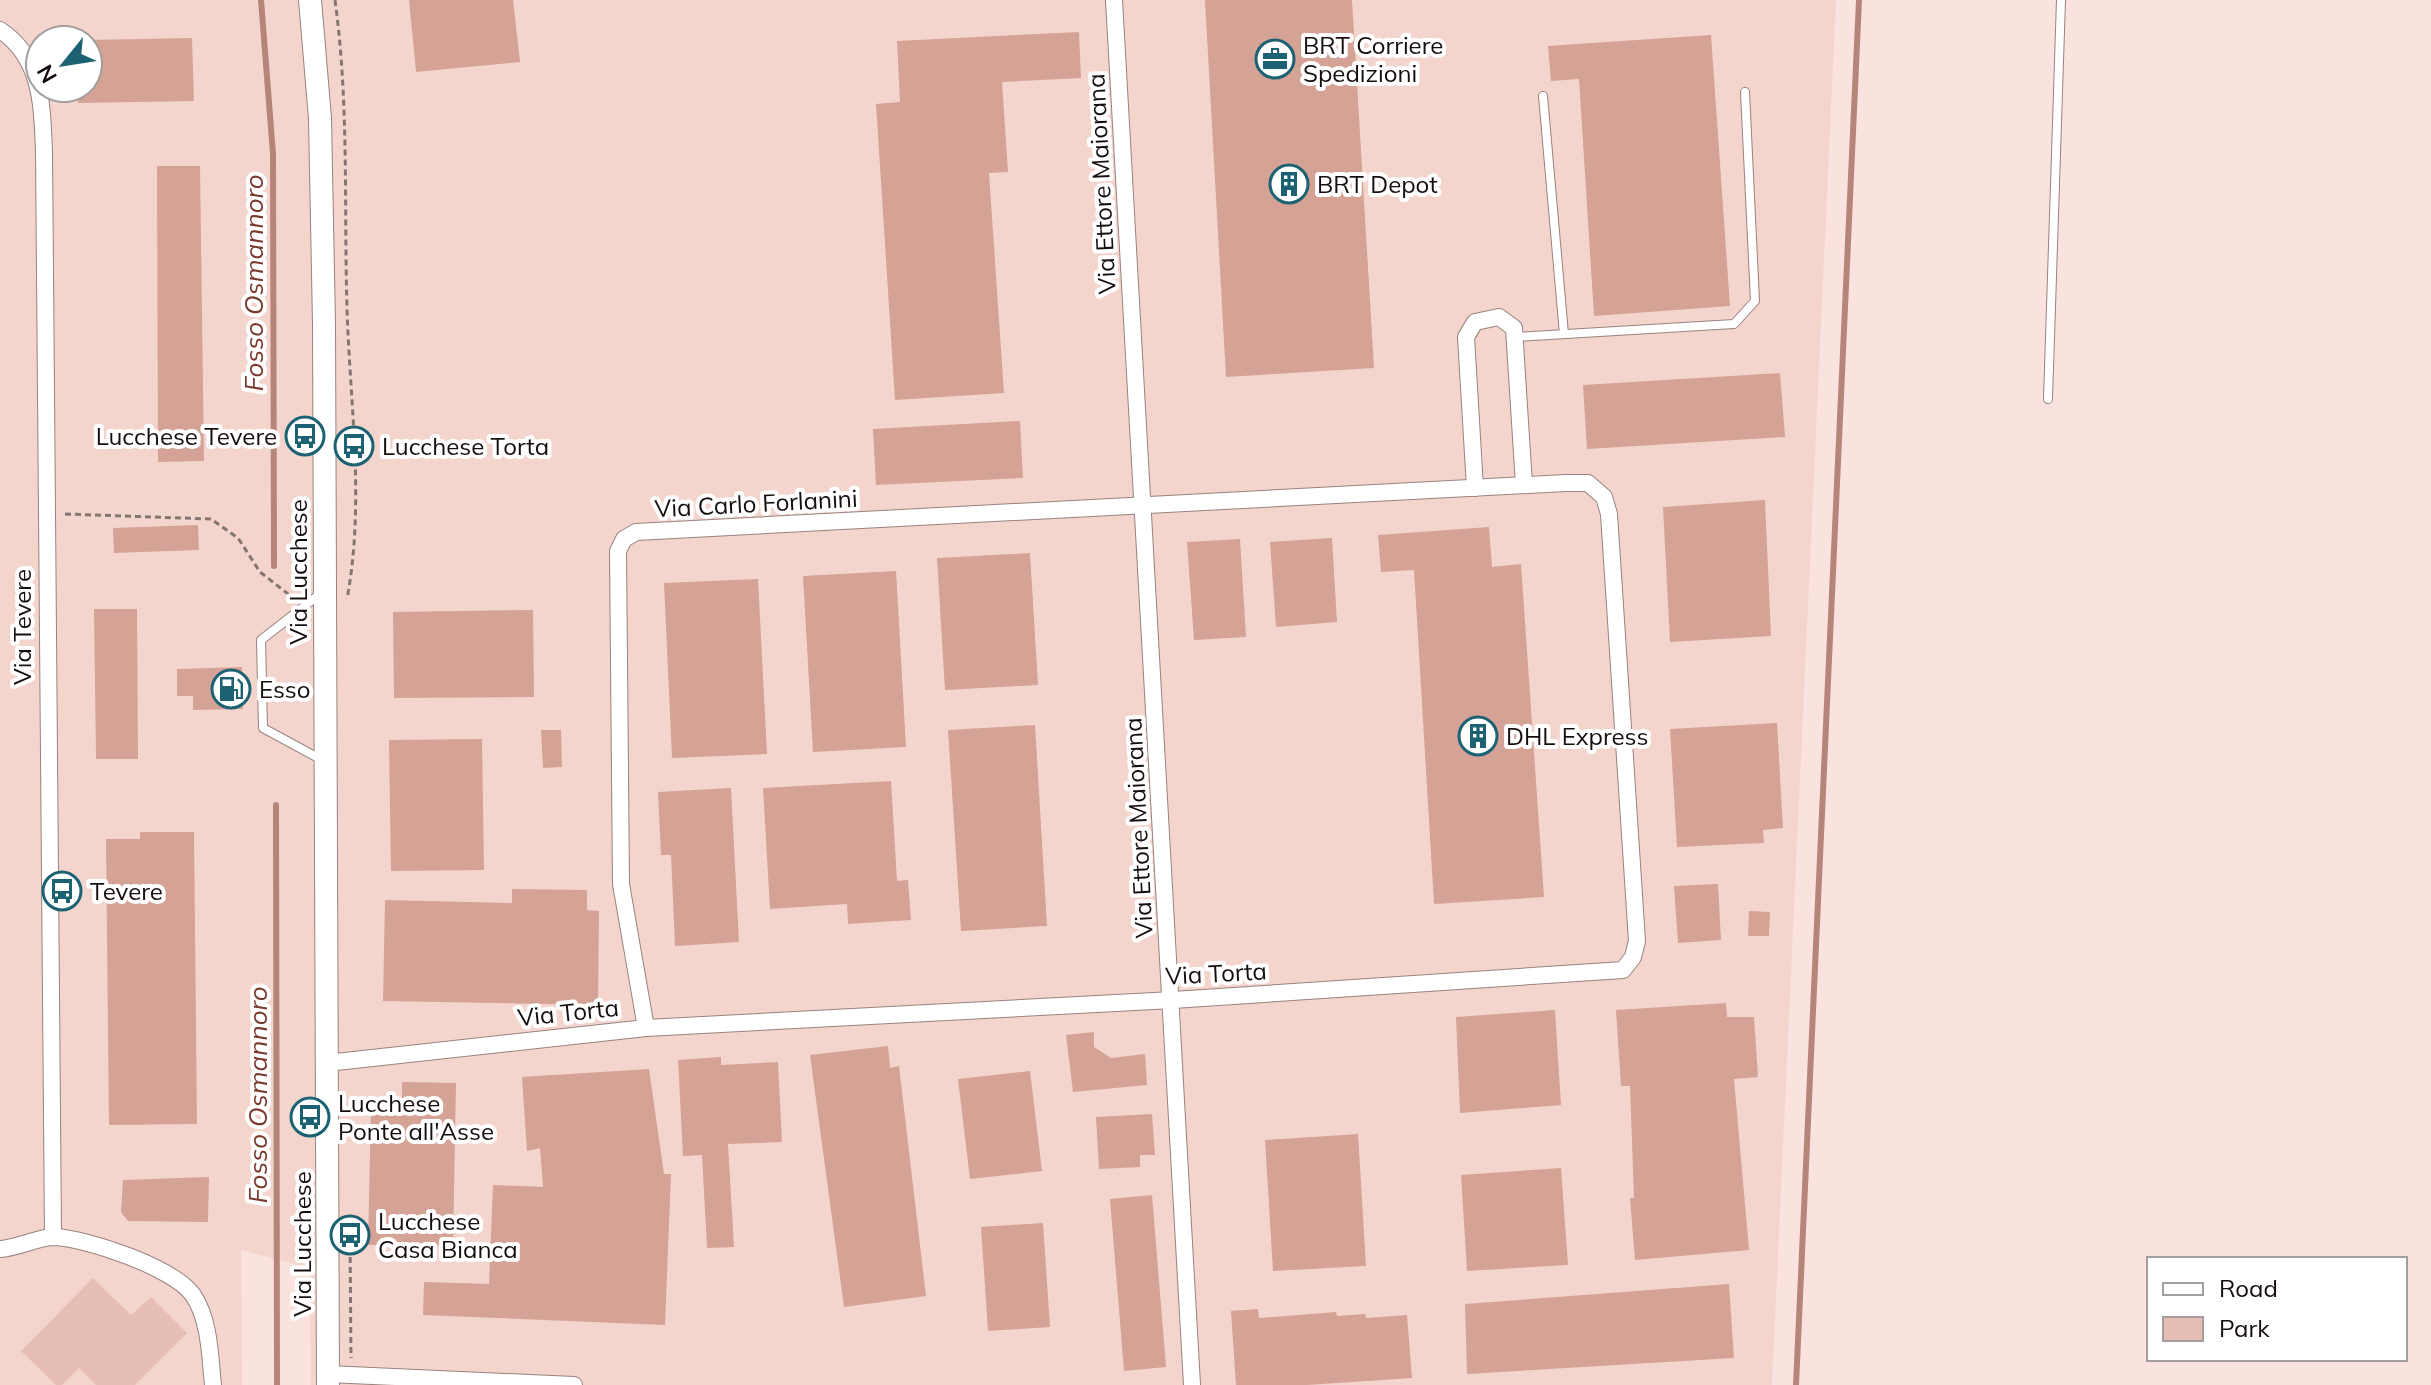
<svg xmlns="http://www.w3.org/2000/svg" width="2431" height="1385" font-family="Mulish,sans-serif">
<rect width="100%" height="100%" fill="#fae3de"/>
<path fill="#f4d5cd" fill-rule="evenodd" d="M0,0H1836L1772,1385H311L310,1268L241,1250L242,1385H0ZM40,40H88V88H40Z"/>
<path fill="#e7beb4" d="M93,1278L131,1315L151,1297L187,1333L135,1385H96L79,1368L62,1385H56L21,1351Z"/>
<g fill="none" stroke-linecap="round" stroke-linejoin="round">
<g stroke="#b6857a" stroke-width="6">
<path d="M261,0L273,154L274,566"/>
<path d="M276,805L277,1385"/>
<path d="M1796,1385L1859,0"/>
</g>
</g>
<g fill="#d5a296">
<path d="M409,0H513L520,62L416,72Z"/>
<path d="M1205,0H1352L1374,368L1226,377Z"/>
<path d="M1079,32L1081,78L1002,82L1008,172L989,173L1004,393L895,400L876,104L900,102L897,41Z"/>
<path d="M1711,35L1730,306L1594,316L1579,79L1551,81L1548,46Z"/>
<path d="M192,38L194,101L78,103V88H88V40Z"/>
<path d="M157,166H200L204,461L158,462Z"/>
<path d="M1780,373L1785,437L1587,449L1583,385Z"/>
<path d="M1020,421L1023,478L876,485L873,429Z"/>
<path d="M1765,500L1771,636L1670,642L1663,507Z"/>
<path d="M198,525L199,550L114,553L113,528Z"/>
<path d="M1489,527L1492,567L1521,564L1544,897L1434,904L1414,570L1381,572L1378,535Z"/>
<path d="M1332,538L1337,622L1276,627L1270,542Z"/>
<path d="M1240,539L1246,637L1194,640L1187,542Z"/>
<path d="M1030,553L1038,685L945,690L937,558Z"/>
<path d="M896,571L906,747L813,752L803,576Z"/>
<path d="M758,579L767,754L672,758L664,583Z"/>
<path d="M94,609H137L138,759H96Z"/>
<path d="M533,610L534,697L394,698L393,612Z"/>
<path d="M242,667L243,709L193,710V696H177V669Z"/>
<path d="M1777,723L1783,828L1763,830L1764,843L1677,847L1670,729Z"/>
<path d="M1035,725L1047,926L961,931L948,730Z"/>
<path d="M541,730H561L562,767L543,768Z"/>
<path d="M482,739L484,870L391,871L389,740Z"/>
<path d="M891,781L897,881L908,880L911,920L848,924L847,904L770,909L763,788Z"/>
<path d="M731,788L739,942L675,946L671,855H661L658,792Z"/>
<path d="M140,832H194L197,1124L109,1125L106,839H140Z"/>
<path d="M1718,884L1721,940L1678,943L1674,886Z"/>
<path d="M512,889L587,890V910L599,911L598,1005L383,1001L385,900L512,903Z"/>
<path d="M1749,911L1770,912L1769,936H1748Z"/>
<path d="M1726,1003L1727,1017H1754L1758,1077L1734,1079L1749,1250L1635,1260L1630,1198H1634L1630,1086H1621L1616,1010Z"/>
<path d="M1555,1010L1561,1105L1460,1113L1456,1017Z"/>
<path d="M1094,1032V1047L1111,1058L1145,1054L1147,1085L1073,1092L1066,1035Z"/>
<path d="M888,1046L890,1068L899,1066L926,1296L844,1307L810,1055Z"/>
<path d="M721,1057V1065L778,1062L782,1142L728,1144L734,1247L707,1248L702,1155L683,1156L678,1060Z"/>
<path d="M649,1069L664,1174H671L665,1325L423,1315L424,1282L489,1284L493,1185L543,1187L540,1148L527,1151L522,1077Z"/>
<path d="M1030,1071L1042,1171L970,1179L958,1079Z"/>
<path d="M402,1082L456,1083L453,1245H368L371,1107H402Z"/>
<path d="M1152,1114L1155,1155H1140V1167L1099,1169L1096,1117Z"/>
<path d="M1358,1134L1366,1266L1273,1271L1265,1140Z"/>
<path d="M1561,1168L1568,1265L1467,1271L1461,1175Z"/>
<path d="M209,1177L208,1222L128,1221L121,1212L123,1180Z"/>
<path d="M1152,1195L1166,1367L1124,1371L1110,1199Z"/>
<path d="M1043,1223L1050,1327L988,1331L981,1227Z"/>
<path d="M1729,1284L1734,1358L1467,1374L1465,1304Z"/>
<path d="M1258,1309L1259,1318L1336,1312L1337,1316L1365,1314L1366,1318L1407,1315L1412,1378L1307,1385H1236L1231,1311Z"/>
</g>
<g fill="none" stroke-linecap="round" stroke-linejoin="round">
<defs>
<g id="service">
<path d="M1543,96L1564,334"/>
<path d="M1515,337L1734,324L1755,301L1745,92"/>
<path d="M2048,399L2061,0"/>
<path d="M320,594L261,640L263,728L322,760"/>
</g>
<g id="minor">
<path d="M1114,0L1192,1385"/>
<path d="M0,30C42,58 42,105 44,151L53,1237"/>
<path d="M1475,488L1466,337L1475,322L1499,317L1514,328L1524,485"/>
<path d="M327,1063L646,1028L1173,1000L1623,970L1633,957L1637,941L1609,514L1604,497L1588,483H1565L636,532L624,539L618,551L621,884L646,1028"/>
<path d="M0,1249C17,1248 39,1237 54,1237C87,1238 174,1268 193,1295C210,1320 210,1357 213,1385"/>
<path d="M328,1374L574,1385"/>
</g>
<path id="secondary" d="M310,0L320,118L324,324L328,1385"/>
</defs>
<use href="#service" stroke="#98837e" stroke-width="10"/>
<use href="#minor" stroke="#98837e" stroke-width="18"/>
<use href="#secondary" stroke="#98837e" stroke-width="24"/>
<g stroke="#847572" stroke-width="3" stroke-dasharray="6 4" stroke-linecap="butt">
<path d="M335,0C349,102 344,206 347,309C350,405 365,503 347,599"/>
<path d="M65,514L211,519L238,538L260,572L292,597"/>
<path d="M350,1237L351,1358"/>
</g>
<use href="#service" stroke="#fff" stroke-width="8"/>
<use href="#minor" stroke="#fff" stroke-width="16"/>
<use href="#secondary" stroke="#fff" stroke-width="22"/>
</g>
<defs>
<symbol id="office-ring" viewBox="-11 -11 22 22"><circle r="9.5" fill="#fff" stroke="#1c6273" stroke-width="1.5"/><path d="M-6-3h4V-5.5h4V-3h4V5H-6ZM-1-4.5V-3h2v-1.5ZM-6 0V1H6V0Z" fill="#1c6273"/></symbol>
<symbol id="building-ring" viewBox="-11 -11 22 22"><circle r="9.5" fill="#fff" stroke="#1c6273" stroke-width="1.5"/><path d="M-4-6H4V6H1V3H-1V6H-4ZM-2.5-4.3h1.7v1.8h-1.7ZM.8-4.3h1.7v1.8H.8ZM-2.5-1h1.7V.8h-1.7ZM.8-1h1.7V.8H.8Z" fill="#1c6273"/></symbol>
<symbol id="bus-ring" viewBox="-11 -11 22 22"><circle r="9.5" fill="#fff" stroke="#1c6273" stroke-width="1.5"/><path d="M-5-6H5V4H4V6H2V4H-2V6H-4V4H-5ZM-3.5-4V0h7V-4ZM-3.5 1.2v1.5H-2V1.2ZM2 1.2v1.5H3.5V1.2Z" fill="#1c6273"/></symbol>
<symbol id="fuel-ring" viewBox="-11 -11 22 22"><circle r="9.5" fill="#fff" stroke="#1c6273" stroke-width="1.5"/><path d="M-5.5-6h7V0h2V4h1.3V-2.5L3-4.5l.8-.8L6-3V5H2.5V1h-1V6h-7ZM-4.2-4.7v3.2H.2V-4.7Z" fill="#1c6273"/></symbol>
</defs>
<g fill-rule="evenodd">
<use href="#office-ring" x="1253" y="37" width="44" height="44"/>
<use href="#building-ring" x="1267" y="162" width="44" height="44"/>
<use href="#bus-ring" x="283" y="414" width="44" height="44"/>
<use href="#bus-ring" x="332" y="424" width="44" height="44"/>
<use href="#fuel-ring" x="209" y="667" width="44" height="44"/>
<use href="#building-ring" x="1456" y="714" width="44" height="44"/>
<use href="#bus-ring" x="40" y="869" width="44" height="44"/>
<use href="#bus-ring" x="288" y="1095" width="44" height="44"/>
<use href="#bus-ring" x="328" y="1213" width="44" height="44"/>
</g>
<g text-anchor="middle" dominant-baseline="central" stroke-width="8" stroke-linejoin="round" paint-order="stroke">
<g font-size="24" fill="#160e0d" stroke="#fff" text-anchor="start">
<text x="1303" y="45">BRT Corriere<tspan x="1303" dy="28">Spedizioni</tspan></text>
<text x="1317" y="184">BRT Depot</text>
<text x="277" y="436" text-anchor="end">Lucchese Tevere</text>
<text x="382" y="446">Lucchese Torta</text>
<text x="259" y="689">Esso</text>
<text x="1506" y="736">DHL Express</text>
<text x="90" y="891">Tevere</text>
<text x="338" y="1103">Lucchese<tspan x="338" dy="28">Ponte all'Asse</tspan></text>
<text x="378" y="1221">Lucchese<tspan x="378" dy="28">Casa Bianca</tspan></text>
</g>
<g font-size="24" fill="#160e0d" stroke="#fff">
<text transform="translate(1101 184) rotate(-93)">Via Ettore Maiorana</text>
<text transform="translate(756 503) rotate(-3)">Via Carlo Forlanini</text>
<text transform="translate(298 572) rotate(-90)">Via Lucchese</text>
<text transform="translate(22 627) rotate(-90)">Via Tevere</text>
<text transform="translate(1138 828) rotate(-93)">Via Ettore Maiorana</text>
<text transform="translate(1216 973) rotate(-3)">Via Torta</text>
<text transform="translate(568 1012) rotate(-6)">Via Torta</text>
<text transform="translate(302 1244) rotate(-90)">Via Lucchese</text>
</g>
<g font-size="26" font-style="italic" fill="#7a392c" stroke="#fff">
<text transform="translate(253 283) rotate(-90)">Fosso Osmannoro</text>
<text transform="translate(257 1095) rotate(-90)">Fosso Osmannoro</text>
</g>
</g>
<rect x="2147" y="1257" width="260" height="104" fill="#ffffff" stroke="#a29f9e" stroke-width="2"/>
<rect x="2163" y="1283" width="40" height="12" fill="#ffffff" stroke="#a29f9e" stroke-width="2"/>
<text x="2219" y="1297" font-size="24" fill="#160e0d">Road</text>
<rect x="2163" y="1317" width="40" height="24" fill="#e7beb4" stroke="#a29f9e" stroke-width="2"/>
<text x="2219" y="1337" font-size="24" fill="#160e0d">Park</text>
<g transform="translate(64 64) rotate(240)"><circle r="38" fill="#ffffff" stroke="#a29f9e" stroke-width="2"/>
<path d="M0-6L14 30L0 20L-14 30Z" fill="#1c6273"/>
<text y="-12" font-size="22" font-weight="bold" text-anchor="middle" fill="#160e0d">N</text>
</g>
</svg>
